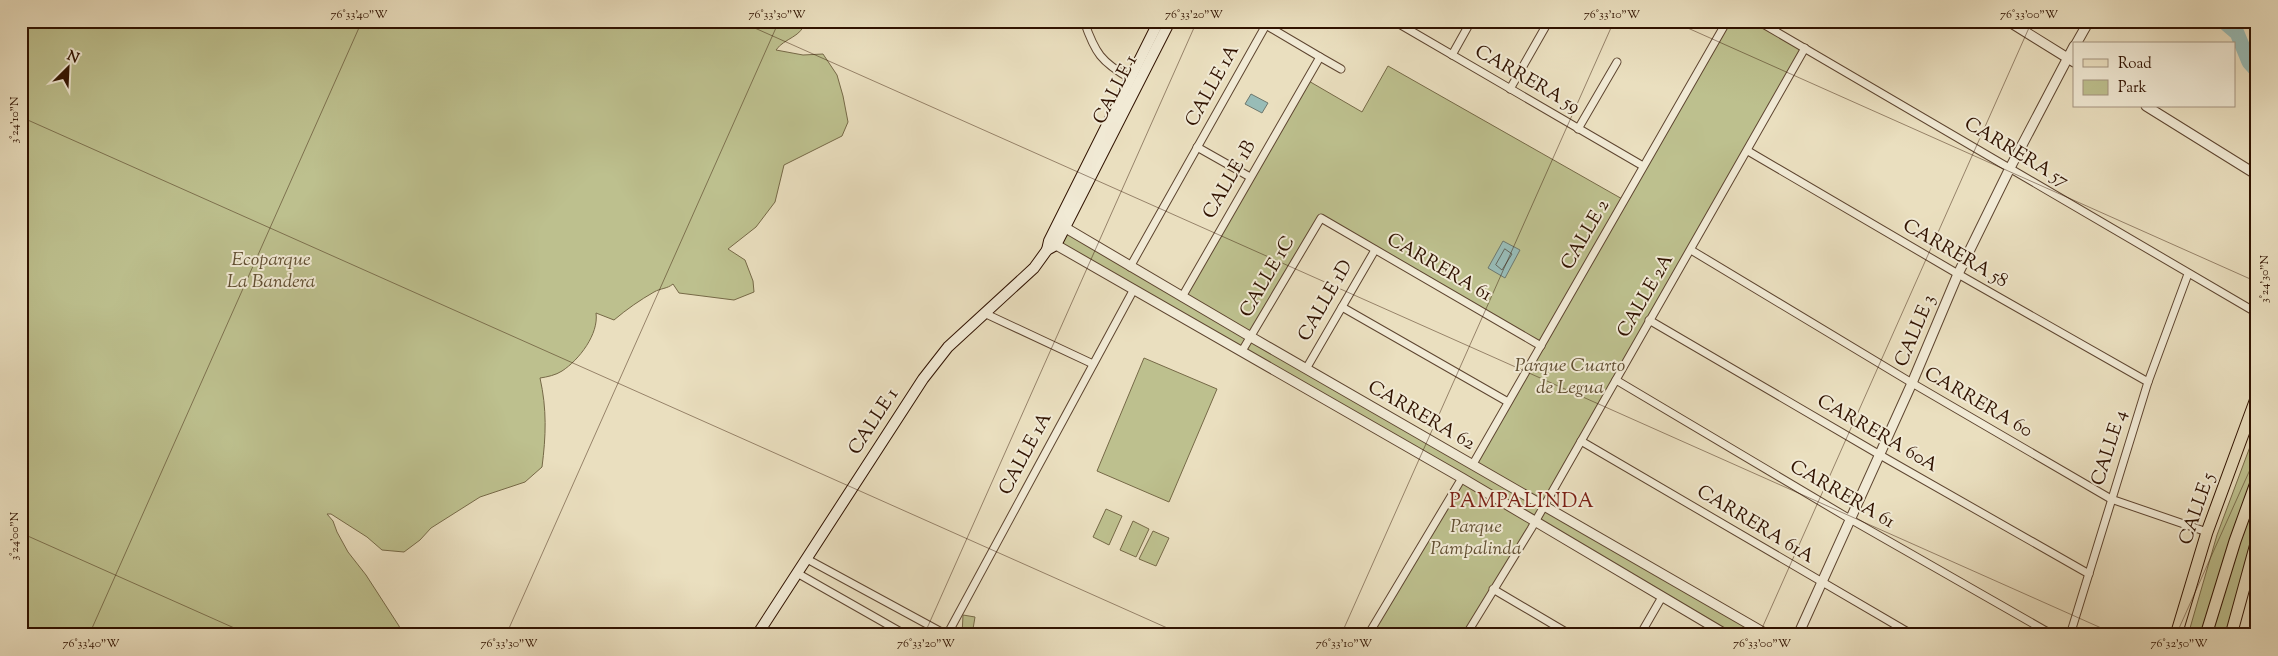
<svg xmlns="http://www.w3.org/2000/svg" width="2278" height="656" font-family="'Sorts Mill Goudy',serif">
<rect width="100%" height="100%" fill="#eadfbf"/>
<filter id="stains"><feTurbulence type="fractalNoise" baseFrequency=".004" numOctaves="4"/><feColorMatrix values="0 0 0 0 .2 0 0 0 0 .09 0 0 0 0 .02 0 0 0 .5 -.17"/></filter>
<radialGradient id="worn" r=".72"><stop offset=".6" stop-color="#630" stop-opacity="0"/><stop offset="1" stop-color="#630" stop-opacity=".3"/></radialGradient>
<g fill="#bdc08e" stroke="#766947" fill-rule="evenodd">
<path d="M21,21H805C803,37 784,38 776,50L803,55L823,54L837,75L843,96L848,122L842,136L784,165L775,202L756,227L728,249L745,260L753,281L754,292L734,300L679,293L673,284C667,289 661,288 654,292C640,300 627,309 614,320L596,313C599,334 579,360 562,371C556,375 547,377 540,378C547,409 546,436 542,467L525,482L480,497L431,528L420,540L404,552L382,550L367,537L331,514H327L333,521L337,532L348,552L366,575L399,626L402,635H21Z"/>
<path d="M1727,21H1758L1805,48L1544,506L1768,635H1727L1535,522L1466,635H1368L1462,478L1056,245L1065,228L1182,297L1307,80L1362,112L1388,66L1624,200ZM1321,218L1540,346L1473,464L1251,338Z"/>
<path d="M1144,358L1217,389L1169,502L1097,471Z"/>
<path d="M2257,428V540L2231,635H2188L2217,535Z"/>
<path d="M1106,509L1122,516L1109,545L1093,537Z"/>
<path d="M1133,521L1149,529L1136,557L1120,550Z"/>
<path d="M1153,531L1169,538L1156,566L1139,559Z"/>
<path d="M963,615L975,617L972,635H962Z"/>
</g>
<g fill="#98bcb7" stroke="#6e786e">
<path d="M1251,94L1268,103L1262,113L1245,104Z"/>
<path d="M1503,241L1520,250L1505,278L1488,268Z"/>
</g>
<g fill="none" stroke-linecap="round" stroke-linejoin="round">
<path stroke="#64675c" stroke-width="1" d="M1505,249L1512,254L1502,270L1496,265Z"/>
<path stroke="#98bcb7" stroke-width="15" d="M2223,21L2237,33L2249,62L2257,71"/>
<defs>
<g id="minor">
<path d="M1084,21C1095,53 1101,62 1131,79"/>
<path d="M1394,21L1643,166"/>
<path d="M1758,21L2257,313"/>
<path d="M1452,55L1471,21"/>
<path d="M1320,57L1341,69"/>
<path d="M1510,89L1547,24"/>
<path d="M1578,129L1617,62"/>
<path d="M1197,147L1250,177"/>
<path d="M1748,151L1958,274L2148,382"/>
<path d="M1691,250L1912,383L2111,499L2207,532"/>
<path d="M1130,267L1266,25"/>
<path d="M1182,297L1320,57L1259,21"/>
<path d="M1342,307L1508,402"/>
<path d="M984,313L1093,364"/>
<path d="M1649,320L1880,455L2089,574"/>
<path d="M1242,351L1321,218L1541,346"/>
<path d="M1306,369L1375,250"/>
<path d="M1616,380L1850,519L2053,635"/>
<path d="M1581,441L1913,635"/>
<path d="M1473,464L1727,21"/>
<path d="M807,559L947,635"/>
<path d="M797,573L906,635"/>
<path d="M2245,583L2257,589"/>
<path d="M1493,589L1571,635"/>
<path d="M947,635L1134,289"/>
<path d="M1368,635L1462,478"/>
<path d="M1466,635L1531,529L1805,48"/>
<path d="M1640,635L1662,597"/>
<path d="M2070,635L2148,382L2188,274"/>
</g>
<g id="tertiary">
<path d="M2008,21L2074,62"/>
<path d="M2076,44L2089,21"/>
<path d="M2146,106L2257,175"/>
<path d="M1059,224L1251,337L1768,635"/>
<path d="M1051,242L1462,478L1727,635"/>
<path d="M1798,635L1912,383L1958,274L2010,168L2074,46"/>
</g>
<g id="secondary">
<path d="M1047,250L1049,241L1159,21"/>
<path d="M757,635L923,379L948,347L1034,268L1047,250L1056,245L1170,21"/>
</g>
<g id="primary">
<path d="M2176,635L2207,532L2257,396"/>
<path d="M2206,635L2235,541L2257,480"/>
<path d="M2231,635L2257,540"/>
</g>
</defs>
<use href="#minor" stroke="#5e4530" stroke-width="9"/>
<use href="#tertiary" stroke="#5e4530" stroke-width="11"/>
<use href="#secondary" stroke="#301200" stroke-width="12"/>
<use href="#primary" stroke="#301200" stroke-width="13"/>
<use href="#minor" stroke="#f1ead5" stroke-width="7"/>
<use href="#tertiary" stroke="#f1ead5" stroke-width="9"/>
<use href="#secondary" stroke="#f1ead5" stroke-width="10"/>
<use href="#primary" stroke="#eadfbf" stroke-width="11"/>
</g>
<path fill="none" stroke="#301200" stroke-width="1" stroke-opacity="0.45" d="M739,21L2117,635M1672,21L2257,282M21,117L1183,635M21,533L250,635M89,635L362,21M506,635L779,21M924,635L1197,21M1341,635L1614,21M1759,635L2032,21M2176,635L2257,454"/>
<g text-anchor="middle" dominant-baseline="central" stroke-width="4" stroke-linejoin="round" paint-order="stroke">
<g font-size="19" fill="#301200" stroke="#f1ead5">
<text transform="translate(1527 80) rotate(30)">CARRERA 59</text>
<text transform="translate(1213 86) rotate(-61)">CALLE 1A</text>
<text transform="translate(1116 90) rotate(-63)">CALLE 1</text>
<text transform="translate(2016 153) rotate(31)">CARRERA 57</text>
<text transform="translate(1230 180) rotate(-60)">CALLE 1B</text>
<text transform="translate(1586 235) rotate(-60)">CALLE 2</text>
<text transform="translate(1955 254) rotate(30)">CARRERA 58</text>
<text transform="translate(1439 268) rotate(30)">CARRERA 61</text>
<text transform="translate(1268 277) rotate(-60)">CALLE 1C</text>
<text transform="translate(1646 296) rotate(-60)">CALLE 2A</text>
<text transform="translate(1326 301) rotate(-60)">CALLE 1D</text>
<text transform="translate(1916 331) rotate(-67)">CALLE 3</text>
<text transform="translate(1978 403) rotate(30)">CARRERA 60</text>
<text transform="translate(1421 416) rotate(30)">CARRERA 62</text>
<text transform="translate(874 422) rotate(-57)">CALLE 1</text>
<text transform="translate(1877 434) rotate(30)">CARRERA 60A</text>
<text transform="translate(2110 448) rotate(-72)">CALLE 4</text>
<text transform="translate(1026 454) rotate(-62)">CALLE 1A</text>
<text transform="translate(1842 495) rotate(30)">CARRERA 61</text>
<text transform="translate(2198 509) rotate(-71)">CALLE 5</text>
<text transform="translate(1755 525) rotate(31)">CARRERA 61A</text>
</g>
<g font-size="19" font-style="italic" fill="#614f32" stroke="#f1ead5">
<text x="271" y="260">Ecoparque<tspan x="271" dy="22">La Bandera</tspan></text>
<text x="1570" y="366">Parque Cuarto<tspan x="1570" dy="22">de Legua</tspan></text>
<text x="1476" y="527">Parque<tspan x="1476" dy="22">Pampalinda</tspan></text>
</g>
<g font-size="20" letter-spacing="1" fill="#7a1f14" stroke="#f1ead5">
<text x="1522" y="502">PAMPALINDA</text>
</g>
</g>
<rect width="2278" height="656" fill="none" stroke="#eadfbf" stroke-width="55"/>
<rect x="2073" y="42" width="162" height="65" fill="#f1ead5" stroke="#a49480"/>
<rect x="2083" y="59" width="25" height="8" fill="#eadfbf" stroke="#a49480"/>
<text x="2118" y="68" font-size="15" fill="#301200">Road</text>
<rect x="2083" y="80" width="25" height="15" fill="#bdc08e" stroke="#a49480"/>
<text x="2118" y="92" font-size="15" fill="#301200">Park</text>
<g transform="translate(68 68) rotate(24)" stroke="#f1ead5" stroke-width="4" paint-order="stroke">
<path d="M0-4L9 19L0 12L-9 19Z" fill="#301200"/>
<text y="-8" font-size="14" font-weight="bold" text-anchor="middle" fill="#301200">N</text>
</g>
<rect x="28" y="28" width="2222" height="600" fill="none" stroke="#301200" stroke-width="2"/>
<g font-size="12" text-anchor="middle" fill="#301200">
<text x="359" y="18">76°33'40"W</text>
<text x="777" y="18">76°33'30"W</text>
<text x="1194" y="18">76°33'20"W</text>
<text x="1612" y="18">76°33'10"W</text>
<text x="2029" y="18">76°33'00"W</text>
<text transform="translate(14 120) rotate(-90)" y="4">3°24'10"N</text>
<text transform="translate(2264 279) rotate(-90)" y="4">3°24'30"N</text>
<text transform="translate(14 536) rotate(-90)" y="4">3°24'00"N</text>
<text x="91" y="647">76°33'40"W</text>
<text x="509" y="647">76°33'30"W</text>
<text x="926" y="647">76°33'20"W</text>
<text x="1344" y="647">76°33'10"W</text>
<text x="1762" y="647">76°33'00"W</text>
<text x="2179" y="647">76°32'50"W</text>
</g>
<rect width="100%" height="100%" filter="url(#stains)"/>
<rect width="100%" height="100%" fill="url(#worn)"/>
</svg>
